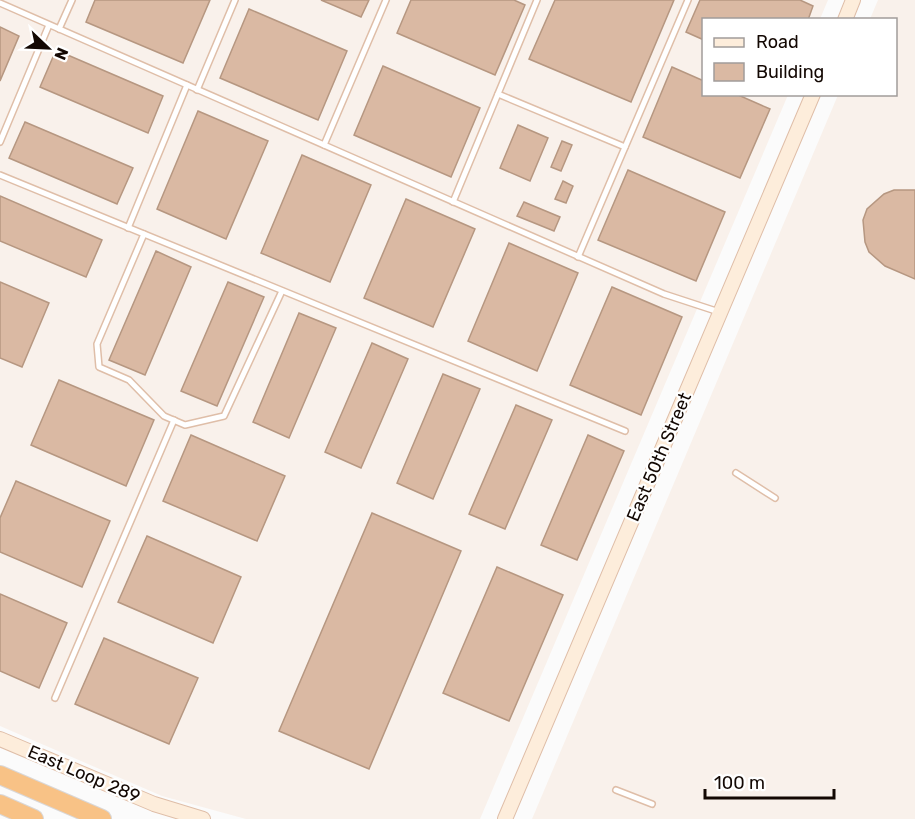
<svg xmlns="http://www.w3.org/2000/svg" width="915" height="819" font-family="Rubik,sans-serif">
<rect width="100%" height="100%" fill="#fbfbfb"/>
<g fill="#f9f1eb">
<path d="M0,0H828L820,19L704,20V94L788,95L480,819H246L162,796L0,726Z"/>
<path d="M878,0H915V819H532L838,95L896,94V20L870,19Z"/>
</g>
<g fill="#dab9a3" stroke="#b69781" stroke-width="1.5">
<path d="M95,0H210L183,63L86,22Z"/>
<path d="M321,0H369L361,17Z"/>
<path d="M411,0H514L525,5L495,75L397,33Z"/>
<path d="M555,0H674L631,102L529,59Z"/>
<path d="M700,0H800L813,6L808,20H704V40L686,32Z"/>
<path d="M249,9L347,51L318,120L220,78Z"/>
<path d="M0,27L19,36L0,81Z"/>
<path d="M56,50L163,96L148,133L40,87Z"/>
<path d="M383,66L480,108L451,177L354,135Z"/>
<path d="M672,67L704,81V94H736L770,109L740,178L643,137Z"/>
<path d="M198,111L268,141L226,239L157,209Z"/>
<path d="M25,122L133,168L117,204L9,158Z"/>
<path d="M518,125L548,138L530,181L500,168Z"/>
<path d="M562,141L572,145L561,171L551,167Z"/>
<path d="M302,155L371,185L330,282L261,253Z"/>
<path d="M628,170L725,212L696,281L598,240Z"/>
<path d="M563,181L573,186L566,203L555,199Z"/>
<path d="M894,190H915V279L885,266L869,252L865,242L863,220L867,209L884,194Z"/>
<path d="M0,196L102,240L86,277L0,241Z"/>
<path d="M406,199L475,229L433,327L364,298Z"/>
<path d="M524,202L560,217L554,231L517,216Z"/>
<path d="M509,243L578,273L537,371L468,341Z"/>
<path d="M156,251L191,267L145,375L109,360Z"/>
<path d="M0,282L49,303L22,367L0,358Z"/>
<path d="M228,282L264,297L217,406L181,391Z"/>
<path d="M612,287L682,317L641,415L570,385Z"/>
<path d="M299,313L336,328L289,438L253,422Z"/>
<path d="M372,343L408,359L361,468L325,452Z"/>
<path d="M443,374L480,389L433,499L397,483Z"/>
<path d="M59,380L154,420L126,486L31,445Z"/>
<path d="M516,405L552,420L505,529L469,514Z"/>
<path d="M191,435L285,476L257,541L163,501Z"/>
<path d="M588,435L624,451L577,560L541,545Z"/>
<path d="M16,481L110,521L82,587L0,552V518Z"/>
<path d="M372,513L461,551L369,769L279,731Z"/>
<path d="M147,536L241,577L213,643L118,602Z"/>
<path d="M497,567L563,595L509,721L443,693Z"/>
<path d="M0,594L67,623L39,688L0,671Z"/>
<path d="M104,638L198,678L169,744L75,704Z"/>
</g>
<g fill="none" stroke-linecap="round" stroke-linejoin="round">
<defs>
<g id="lane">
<path d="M0,3L664,294L719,312"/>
<path d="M59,29L72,0"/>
<path d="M197,90L235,0"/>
<path d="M498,94L625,147"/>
<path d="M0,142L49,25"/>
<path d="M324,145L386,0"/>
<path d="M0,175L625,431"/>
<path d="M453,202L537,0"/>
<path d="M128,228L187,85"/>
<path d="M144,234L97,344L99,367L129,380L164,416L185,425L224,416L282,291"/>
<path d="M578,257L688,0"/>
<path d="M736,473L775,498"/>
<path d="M55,698L174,420"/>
<path d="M616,790L652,804"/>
</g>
<g id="secondary">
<path d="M845,20L853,0"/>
<path d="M0,739L154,804L203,819"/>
<path d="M505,819L813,94"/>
</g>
<g id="highway">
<path d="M0,775L102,819"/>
<path d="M0,804L34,819"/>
</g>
</defs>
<use href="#lane" stroke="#dfbea8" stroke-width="8"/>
<use href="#secondary" stroke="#dfbea8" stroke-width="16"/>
<use href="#highway" stroke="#d9d7d7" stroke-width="20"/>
<use href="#lane" stroke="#fff" stroke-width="5"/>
<use href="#secondary" stroke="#fdeddb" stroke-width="14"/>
<use href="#highway" stroke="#f8c286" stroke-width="18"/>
</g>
<g text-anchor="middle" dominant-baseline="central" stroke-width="4.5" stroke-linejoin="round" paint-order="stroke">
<g font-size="18" fill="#130803" stroke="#fff">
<text transform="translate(659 457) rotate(-67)">East 50th Street</text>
<text transform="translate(84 774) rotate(23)">East Loop 289</text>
</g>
</g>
<rect x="702" y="18" width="195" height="78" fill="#ffffff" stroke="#a19c9a" stroke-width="1.5"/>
<rect x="714" y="38" width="30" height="9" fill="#fdeddb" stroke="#a19c9a" stroke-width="1.5"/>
<text x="756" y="48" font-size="18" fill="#130803">Road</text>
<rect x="714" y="63" width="30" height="18" fill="#dab9a3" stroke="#a19c9a" stroke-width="1.5"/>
<text x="756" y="78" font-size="18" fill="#130803">Building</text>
<g transform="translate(48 48) rotate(113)" stroke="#ffffff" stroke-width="4.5" paint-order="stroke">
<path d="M0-4.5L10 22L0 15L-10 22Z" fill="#130803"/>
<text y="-9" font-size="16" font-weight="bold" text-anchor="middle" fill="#130803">N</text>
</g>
<path d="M705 789v9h129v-9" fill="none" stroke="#130803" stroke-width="3"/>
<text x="714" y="789" font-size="18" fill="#130803" stroke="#ffffff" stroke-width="4.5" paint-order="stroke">100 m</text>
</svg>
